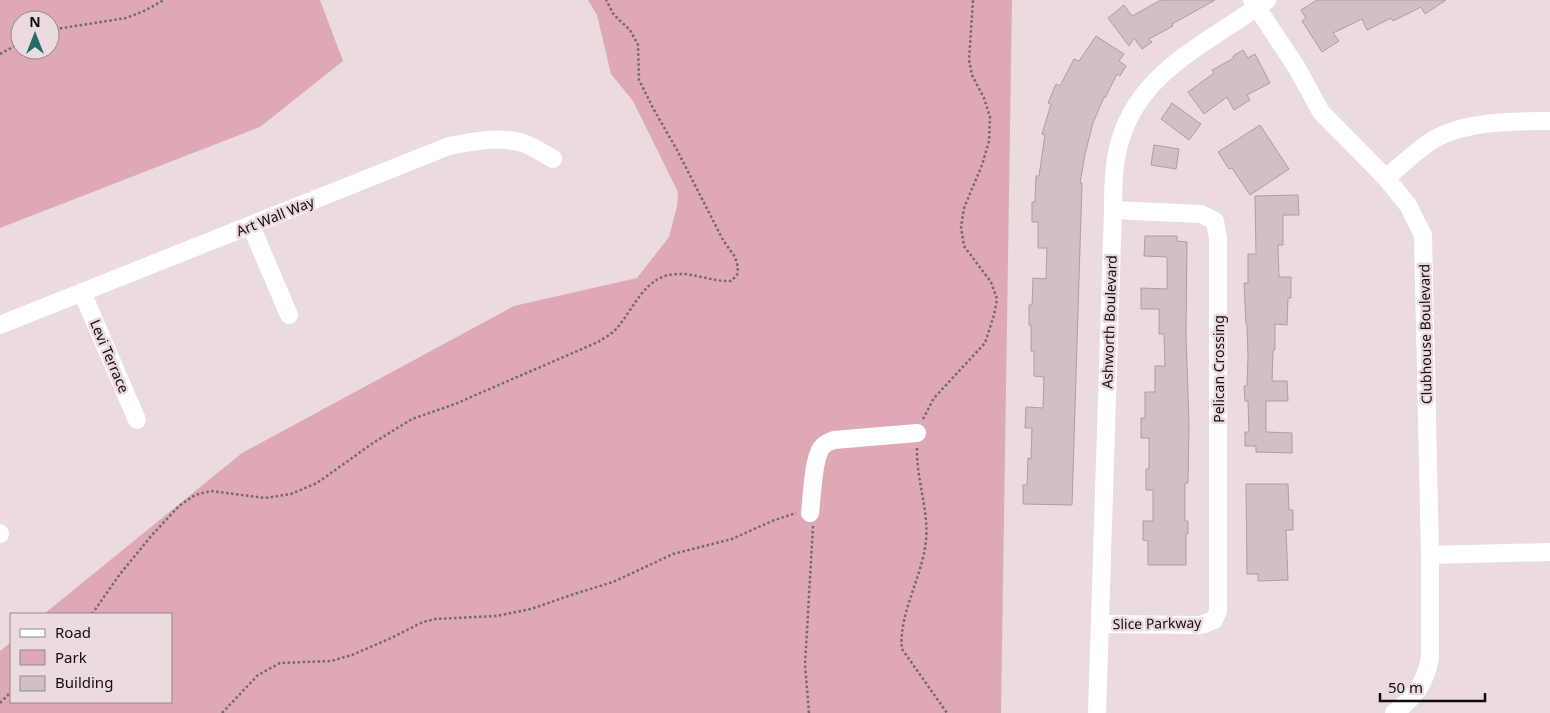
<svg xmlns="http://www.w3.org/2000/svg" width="1550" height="713" font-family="'Noto Sans',sans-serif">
<rect width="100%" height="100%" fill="#ebdbde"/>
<g fill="#dfa8b5" fill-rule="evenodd">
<path d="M0,0H320L343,61L260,127L0,228ZM20,20H50V50H20Z"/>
<path d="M588,0H1012L1001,713H0V651L11,642V702H171V614H44L242,453L514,306L637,278L669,237L677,206L678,192L633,101L611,74L597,15Z"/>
</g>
<g fill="#d0c0c4" stroke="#ac9da0">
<path d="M1161,0H1215L1172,24L1173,26L1149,39L1152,42L1142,49L1134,38L1129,46L1108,18L1124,5L1132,16Z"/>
<path d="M1317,0H1446L1425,14L1421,7L1393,21L1391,18L1367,30L1362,19L1333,33L1339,41L1322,52L1302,21L1306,18L1301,10Z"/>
<path d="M1096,36L1124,54L1119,61L1126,66L1120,76L1117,74L1105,98L1104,97L1093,123L1085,154L1080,183H1082L1072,505L1023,504V485H1027L1028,458L1031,459L1032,428H1025L1026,407L1043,408L1044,377L1034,376V351H1031V325H1029V305H1032L1033,278L1046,279L1047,248H1038V222H1032V202H1035L1036,176H1039L1045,135L1042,134L1051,104L1048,103L1056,84L1060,86L1074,59L1079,61Z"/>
<path d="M1243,50L1248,58L1255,54L1270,83L1247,95L1250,100L1234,110L1227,97L1204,114L1188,92L1214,73L1212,70L1234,58L1233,56Z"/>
<path d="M1172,103L1201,124L1189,140L1161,119Z"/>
<path d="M1260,125L1289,169L1250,195L1232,168L1229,169L1218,152Z"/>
<path d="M1154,145L1179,149L1176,169L1151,165Z"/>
<path d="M1298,195L1299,215H1283V245H1278L1279,277H1291V298H1288L1287,325L1275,324V350H1273L1272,381H1287L1288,401H1266V432L1292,433V453L1256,452V446H1245V432H1249L1248,401H1245L1244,386H1247L1248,357L1247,324H1246L1244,283H1248V254H1256L1255,196Z"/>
<path d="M1145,236H1177V241L1187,242L1186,334L1189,424L1188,483H1185V521H1188V534H1186V565H1148V541L1143,540V521H1153V490H1146V469H1149V438H1141V418H1145V392H1155V366H1165L1164,334H1159V309H1141V288L1167,289V257L1144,256Z"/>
<path d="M1246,484H1288L1289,510H1293V530H1286L1288,580L1258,581V574H1247Z"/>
</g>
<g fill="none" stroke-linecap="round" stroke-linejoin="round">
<g stroke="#746a6c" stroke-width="2.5" stroke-dasharray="2.5 2.5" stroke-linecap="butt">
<path d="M50,30L126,18L144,11L164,0"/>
<path d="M0,54L20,43"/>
<path d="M923,419L934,398L985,343L994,315L997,299L991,282L964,246L961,227L964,208L982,165L989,141L990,117L984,98L972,75L969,60L973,0"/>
<path d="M917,448C916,481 931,515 925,548C920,580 898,618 902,649L947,713"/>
<path d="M92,614L120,574L152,535L179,506L195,495L211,491L265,498L291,494L317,483L373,443L412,419L455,404L598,342C604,338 612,334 617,328C635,307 645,275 677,274C695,273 713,282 731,281L737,275L738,267L735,257L723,240L677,150L653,108L639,80L638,45L630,30L614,15L606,0"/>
<path d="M0,703L11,692"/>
<path d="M222,713L258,675L280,663L331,661L352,655L389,639L423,622L435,619L496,616L531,609L574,594L613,582L673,554L732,539L772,521L796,513"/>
<path d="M809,713L805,665L813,526"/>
</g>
<g stroke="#fff" stroke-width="18">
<path d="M1252,0L1297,68L1321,112L1386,178L1408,205L1423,235L1430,555V658C1425,684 1415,697 1394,713"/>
<path d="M1386,178C1399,167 1413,154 1427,144C1457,121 1513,121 1550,121"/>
<path d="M251,226L289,315"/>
<path d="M82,292L137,420"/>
<path d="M0,325L449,146C474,141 504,135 528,145C537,149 545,154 553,159"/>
<path d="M810,513C812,498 813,455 823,446C826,443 831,441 834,440L917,433"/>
<path d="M0,533V534"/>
<path d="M1430,555L1550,552"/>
<path d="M1100,624L1201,625L1214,620L1218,611V239L1215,221L1201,214L1113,210"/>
<path d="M1097,713L1113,210C1113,191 1113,172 1117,153C1133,72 1208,44 1267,0"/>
</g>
</g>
<g text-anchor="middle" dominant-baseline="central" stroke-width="5" stroke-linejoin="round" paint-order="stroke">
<g font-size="14" fill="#110c0d" stroke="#ebdbde">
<text transform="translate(275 216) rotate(-22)">Art Wall Way</text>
<text transform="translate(1109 322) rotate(-88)">Ashworth Boulevard</text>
<text transform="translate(1425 334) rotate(-91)">Clubhouse Boulevard</text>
<text transform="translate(110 356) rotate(67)">Levi Terrace</text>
<text transform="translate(1218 369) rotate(-90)">Pelican Crossing</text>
<text transform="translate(1157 623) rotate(-1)">Slice Parkway</text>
</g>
</g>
<rect x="10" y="613" width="162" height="90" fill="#ebdbde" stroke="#94888a"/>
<rect x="20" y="629" width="25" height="8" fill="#ffffff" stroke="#94888a"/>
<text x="55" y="638" font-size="15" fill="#110c0d">Road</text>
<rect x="20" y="650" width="25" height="15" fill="#dfa8b5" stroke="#94888a"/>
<text x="55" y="663" font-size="15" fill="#110c0d">Park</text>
<rect x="20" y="676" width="25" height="15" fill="#d0c0c4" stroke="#94888a"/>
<text x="55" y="688" font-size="15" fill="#110c0d">Building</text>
<g transform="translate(35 35)"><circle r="24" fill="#ebdbde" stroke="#94888a"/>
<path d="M0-4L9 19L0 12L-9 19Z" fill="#236d69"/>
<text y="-8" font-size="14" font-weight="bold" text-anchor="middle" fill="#110c0d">N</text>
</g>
<path d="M1380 693v8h105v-8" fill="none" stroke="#110c0d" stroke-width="2.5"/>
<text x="1388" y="693" font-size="15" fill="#110c0d" stroke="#ebdbde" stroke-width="4" paint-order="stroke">50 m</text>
</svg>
